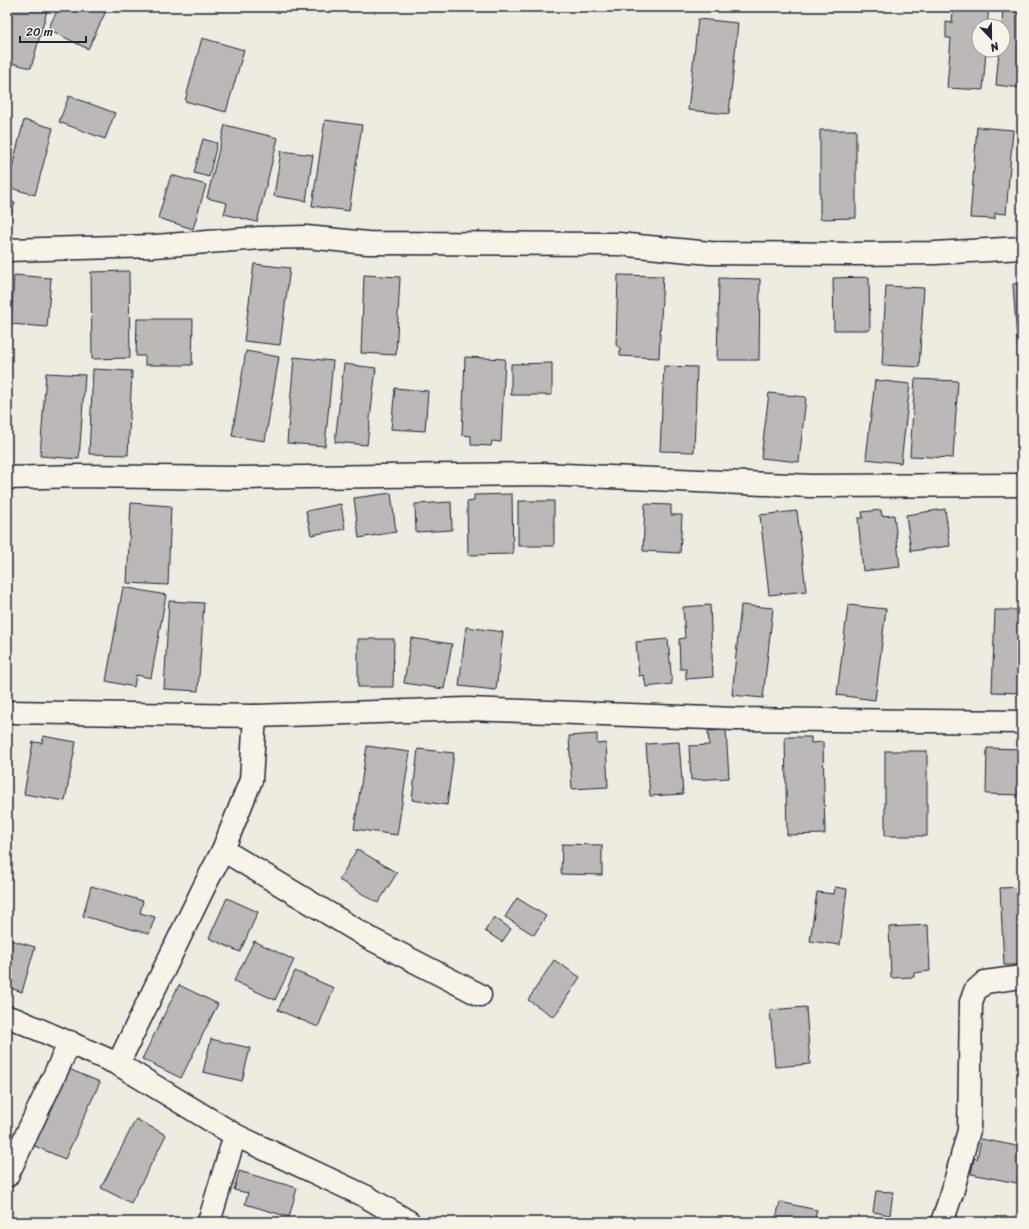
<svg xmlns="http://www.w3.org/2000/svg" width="1029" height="1229" font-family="Sriracha,sans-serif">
<rect width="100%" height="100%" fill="#eeebe1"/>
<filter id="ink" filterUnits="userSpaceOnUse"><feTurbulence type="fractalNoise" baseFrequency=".025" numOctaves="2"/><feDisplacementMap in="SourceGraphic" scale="8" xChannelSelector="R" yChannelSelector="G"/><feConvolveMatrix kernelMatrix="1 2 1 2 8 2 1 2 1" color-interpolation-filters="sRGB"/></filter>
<g filter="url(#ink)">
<g fill="#bbb8b7" stroke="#22223b">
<path d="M7,7H48L31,68L7,62Z"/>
<path d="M59,7L66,10L67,7H102L107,9L88,49L48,29Z"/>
<path d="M953,7H989L987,26H979V50H986L983,90L947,88L951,38H946V22L952,23Z"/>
<path d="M1003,7H1022V88L996,85L999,50H1003V26H1002Z"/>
<path d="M698,19L738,23L729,114L688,110Z"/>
<path d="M202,38L244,50L226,112L185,101Z"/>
<path d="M69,96L115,113L105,139L59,122Z"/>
<path d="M24,120L53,128L35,195L7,187Z"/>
<path d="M325,120L362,125L349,211L312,206Z"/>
<path d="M225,125L278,138L257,222L224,214L227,203L207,198Z"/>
<path d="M977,127L1013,130L1006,214L995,213V219L970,218Z"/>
<path d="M820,130H856V218L820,219Z"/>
<path d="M203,139L217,143L209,177L194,173Z"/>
<path d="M281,151L313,155L306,201L274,196Z"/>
<path d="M171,175L206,185L193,229L158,218Z"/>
<path d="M7,200L15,203L7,225Z"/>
<path d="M254,264L290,268L280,345L244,341Z"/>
<path d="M129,271L130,358L92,359L91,272Z"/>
<path d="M14,275L51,278L47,327L11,324Z"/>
<path d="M364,275L400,277L396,355L361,353Z"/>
<path d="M618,275L663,276L659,358L620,356V348L616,345Z"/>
<path d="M869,277L870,330H834L833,278Z"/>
<path d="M719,278L760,279L759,360H717Z"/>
<path d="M1022,283V369H1019L1013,284Z"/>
<path d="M886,286L924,288L919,367L882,365Z"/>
<path d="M137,319H193L192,365H145V356H136Z"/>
<path d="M246,351L279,357L265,441L232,436Z"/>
<path d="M294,357L333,361L325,446L287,443Z"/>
<path d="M465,357L505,359L501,442L492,441L491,446L471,445V436L462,435Z"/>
<path d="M552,363V395H511V364Z"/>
<path d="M344,364L376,368L367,445L335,442Z"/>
<path d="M664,366L697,367L694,452L660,451Z"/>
<path d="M93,369L132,371L128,455L89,454Z"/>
<path d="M46,373L85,375L79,459L40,456Z"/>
<path d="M915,379L958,381L953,458L910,456Z"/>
<path d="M875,380L910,384L901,463L866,459Z"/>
<path d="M395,388L428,391L425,431L391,429Z"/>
<path d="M769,393L806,397L799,462L761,458Z"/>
<path d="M391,493L396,532L359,538L354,498Z"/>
<path d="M512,494L513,554L468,555L467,502L474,501V495Z"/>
<rect x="518" y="501" width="36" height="45"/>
<path d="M451,502L452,530L416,532L415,504Z"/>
<path d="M131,503L171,506L168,585L127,583Z"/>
<path d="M341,504L345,529L311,535L306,511Z"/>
<path d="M645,504L671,505V515H682L680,553L643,551Z"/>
<path d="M945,509L950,546L911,551L906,515Z"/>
<path d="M7,510H12L9,541H7Z"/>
<path d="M881,510L882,516L894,515L900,567L863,571L858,518H863L862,512Z"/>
<path d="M797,511L806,591L769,595L760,515Z"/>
<path d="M123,587L166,595L151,678L136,675L134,687L106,681Z"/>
<path d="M169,601L204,603L198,691L164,689Z"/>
<path d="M7,604H9L7,634Z"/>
<path d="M710,605L713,677L686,679V669H680L679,639L685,638L683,607Z"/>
<path d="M741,605L773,608L763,698L732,695Z"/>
<path d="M848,605L886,609L875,700L837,695Z"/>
<path d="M995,610H1022V693L992,692Z"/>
<path d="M466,627L503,632L496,690L459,686Z"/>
<path d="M411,638L452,644L444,689L404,683Z"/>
<path d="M358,639H394L393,687H358Z"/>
<path d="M668,639L672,684L646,687L644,675L639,676L636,642Z"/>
<path d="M726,730L729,778L691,780L689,746L709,745L708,731Z"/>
<path d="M597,734V744L606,743L608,787L572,789L569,736Z"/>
<path d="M43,736L76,742L65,801L24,794L33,742L42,743Z"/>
<path d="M785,737H811V743L823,742L825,834L787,835Z"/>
<path d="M679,742L683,794L650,796L646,744Z"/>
<path d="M367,746L410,752L397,835L354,829Z"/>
<path d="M987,748L1022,749L1021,795L986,794Z"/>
<path d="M418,749L454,753L447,805L412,800Z"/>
<rect x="885" y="751" width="42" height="85"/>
<path d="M562,844L602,845V875L561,874Z"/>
<path d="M357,849L397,873L378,903L339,880Z"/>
<path d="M91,886L143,901L140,913L155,917L149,934L83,916Z"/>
<path d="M835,887L847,889L840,945L810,941L817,892L834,894Z"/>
<path d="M1022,887V965H1004L1000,888Z"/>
<path d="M227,898L258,912L240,952L209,938Z"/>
<path d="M517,898L546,916L534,935L505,917Z"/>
<path d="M494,917L511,929L502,942L485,931Z"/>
<path d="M928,925L930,971L914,973V977L891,978L889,927Z"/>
<path d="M7,939L35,947L22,992L7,987Z"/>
<path d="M254,941L294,960L275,1000L234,981Z"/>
<path d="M554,960L580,977L554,1017L528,1000Z"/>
<path d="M295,971L334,988L318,1027L278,1010Z"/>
<path d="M179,985L218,1004L181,1078L142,1059Z"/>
<path d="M806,1007L810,1064L775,1067L770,1010Z"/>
<path d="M211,1039L250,1048L242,1081L203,1072Z"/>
<path d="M64,1067L100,1082L65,1159L30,1144Z"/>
<path d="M136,1119L166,1135L131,1203L101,1188Z"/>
<path d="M981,1139L1022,1147V1184L971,1174L974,1158L977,1159Z"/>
<path d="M239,1171L297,1188L289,1217L245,1204L248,1193L234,1190Z"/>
<path d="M876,1191L893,1192L890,1215L873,1212Z"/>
<path d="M780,1202L817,1210L814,1222H775Z"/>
</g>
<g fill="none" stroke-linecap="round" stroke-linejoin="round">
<defs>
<g id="minor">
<path d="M7,250L155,246L260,238L306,237L368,243L618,244L710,253L855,254L935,253L1022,248"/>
<path d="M7,478L79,476L234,478L542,474L811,486L1022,485"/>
<path d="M7,712L255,716L467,709L736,719L1022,722"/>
<path d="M223,850L371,939L480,995"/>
<path d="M7,1017L17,1020L118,1064L235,1135L367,1197L409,1222"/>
<path d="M118,1064L205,885L223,850L251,780L255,716"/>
<path d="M7,1176L70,1042"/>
<path d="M209,1222L235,1135"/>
<path d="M942,1222L952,1193L969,1130L971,1002L975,991L985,982L1022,977"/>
</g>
</defs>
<use href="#minor" stroke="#22223b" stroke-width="25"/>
<use href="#minor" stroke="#f7f3e8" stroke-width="22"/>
</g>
</g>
<rect width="1029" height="1229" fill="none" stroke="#f7f3e8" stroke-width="24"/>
<rect x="12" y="12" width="1005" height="1205" fill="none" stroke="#22223b" stroke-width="1.5" filter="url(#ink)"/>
<g transform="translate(991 38) rotate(158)"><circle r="19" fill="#f7f3e8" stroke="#a29fa3"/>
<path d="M0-3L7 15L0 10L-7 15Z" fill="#22223b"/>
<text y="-6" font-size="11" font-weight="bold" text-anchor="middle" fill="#22223b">N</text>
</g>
<path d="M20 36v6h66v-6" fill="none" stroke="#22223b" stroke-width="2"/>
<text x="26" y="36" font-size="12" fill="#22223b" stroke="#f7f3e8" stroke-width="3" paint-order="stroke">20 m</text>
</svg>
